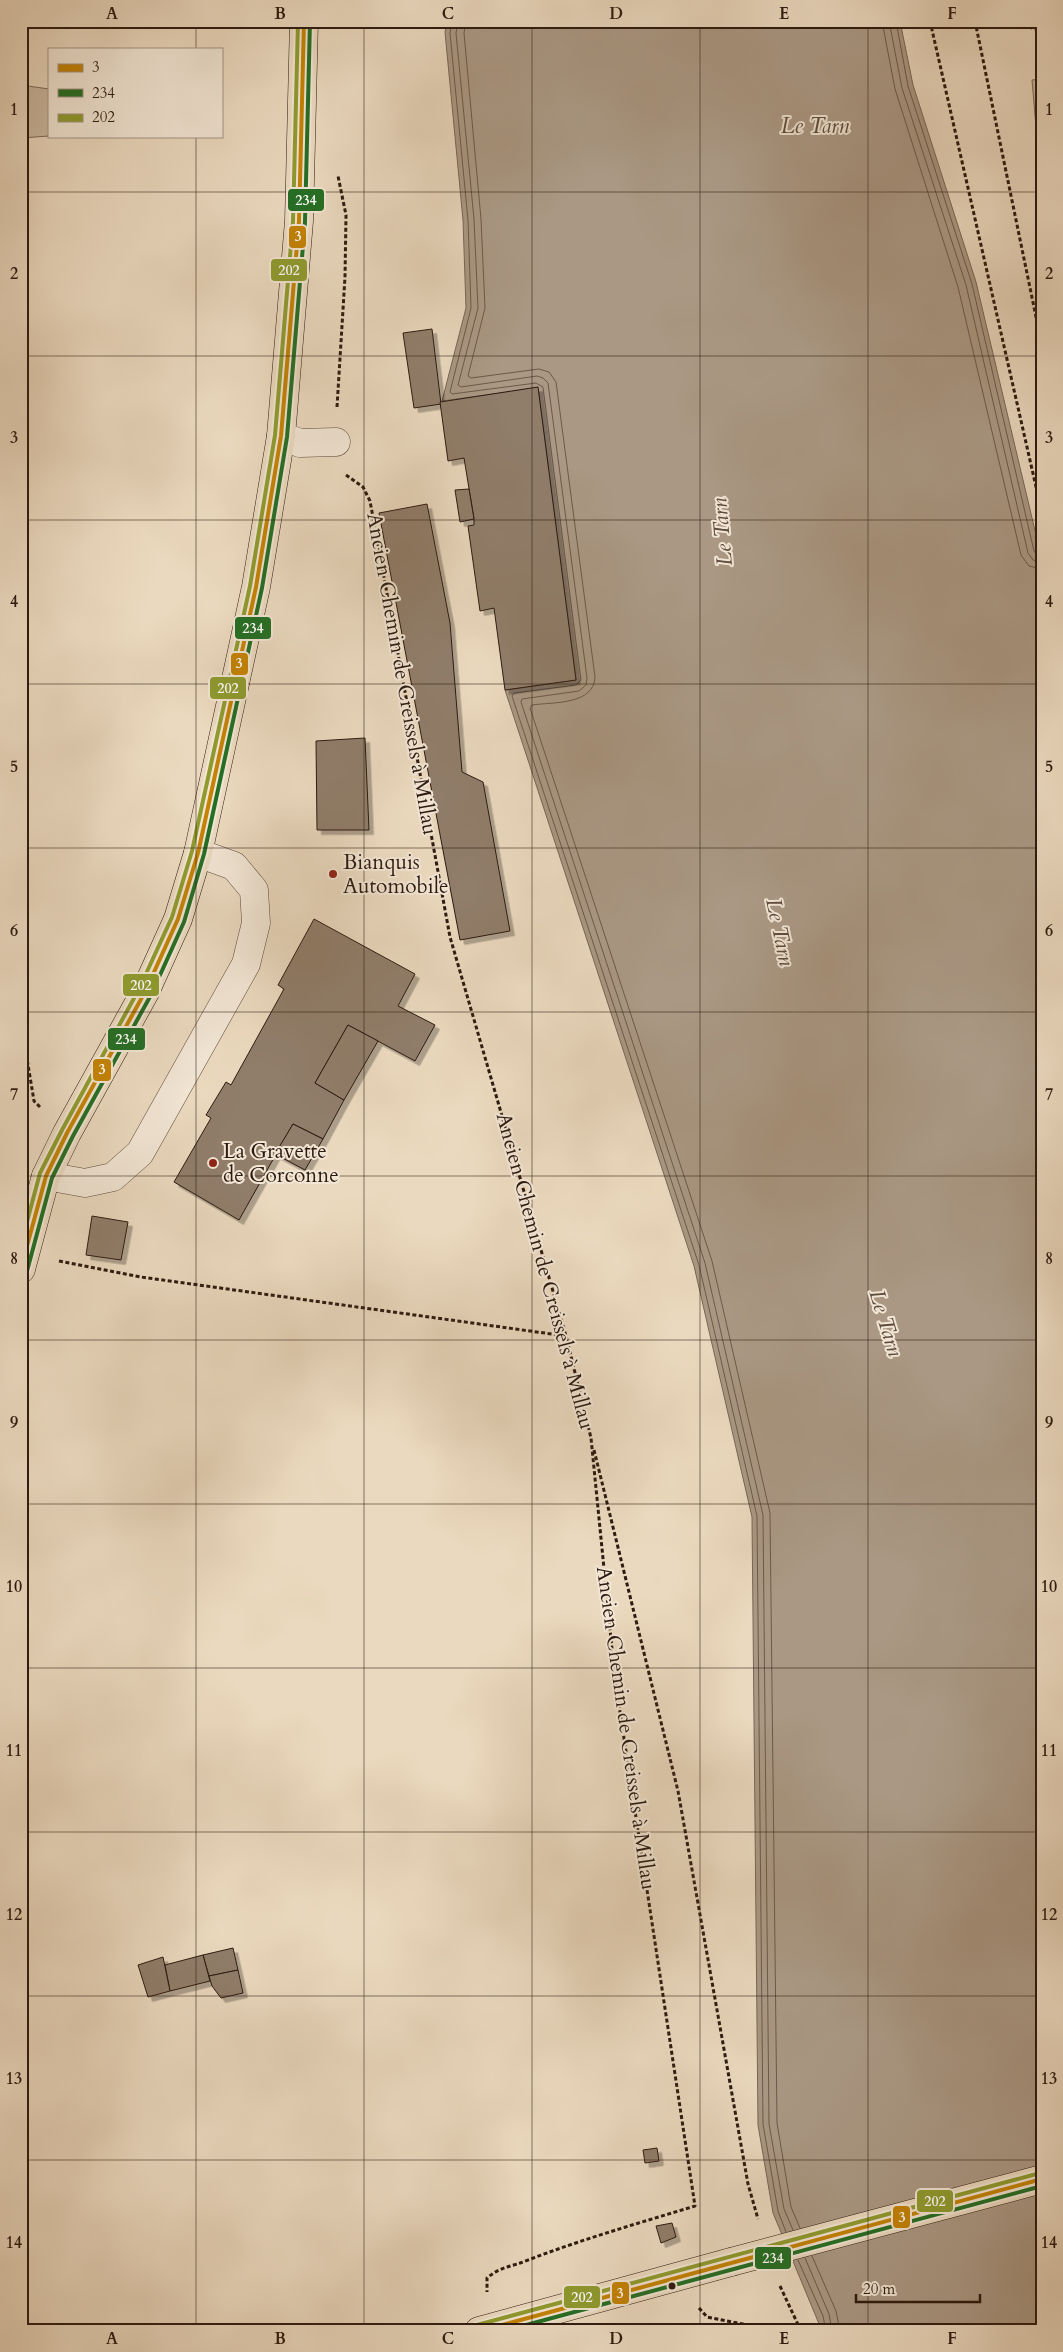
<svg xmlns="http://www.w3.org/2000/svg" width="1063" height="2352" font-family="Cardo,serif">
<defs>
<filter id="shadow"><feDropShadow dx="4.5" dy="4.5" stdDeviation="0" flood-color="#0004"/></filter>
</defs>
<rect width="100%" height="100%" fill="#ebd9bf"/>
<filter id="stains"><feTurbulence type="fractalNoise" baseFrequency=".004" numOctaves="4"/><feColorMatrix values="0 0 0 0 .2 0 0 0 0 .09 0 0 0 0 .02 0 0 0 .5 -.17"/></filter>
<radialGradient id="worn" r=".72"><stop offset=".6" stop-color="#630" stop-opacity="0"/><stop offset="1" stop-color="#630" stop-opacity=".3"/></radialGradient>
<g fill="#cbb9a1" stroke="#7c6a58">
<path d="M1042,79V197L1032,80Z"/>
<path d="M21,85L49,89V136L21,138Z"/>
</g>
<path fill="#aa9884" stroke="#786656" d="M447,21H900L913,85L976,282L1042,560V2331H822L773,2213L758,2125L752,1517L694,1266L505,690L576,680L538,388L442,401L466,308L463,220L445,32Z"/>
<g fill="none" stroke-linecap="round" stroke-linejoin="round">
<g stroke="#6c594a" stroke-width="1">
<path d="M452,21L450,33L468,220L471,308L450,392L452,394L536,383L543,387L581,680L576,685L514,693L512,696L699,1265L757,1516L763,2124L778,2211L786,2232"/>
<path d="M458,21L456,33L474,219L478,308L458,385L461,387L537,376L543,378L548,383L587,678L586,685L579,691L522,699L521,702L705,1263L763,1515L769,2124L784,2209L793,2230"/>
<path d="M466,21L464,33L481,219L485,308L468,376L471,378L539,369L549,372L556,382L595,677C594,705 553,702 532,705L530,708L712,1261L770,1513L777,2123L791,2207L800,2228"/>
<path d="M882,21L895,89L958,287L1021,555L1029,566L1042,569"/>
<path d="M889,21L902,88L966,285L1028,553L1033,560L1042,562"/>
<path d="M896,21L908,86L972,284L1034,551L1037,555H1042"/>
<path d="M812,2256L836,2311L840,2331"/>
<path d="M805,2258L829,2314L832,2331"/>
<path d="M798,2260L823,2316L826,2331"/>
</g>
</g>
<g fill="#907d6b" stroke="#2d1a10" filter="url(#shadow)">
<path d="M432,329L441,404L414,408L403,333Z"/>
<path d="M538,387L576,680L505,690L494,608L480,611L468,526L474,525V519L464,458L448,461L440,402Z"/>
<path d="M469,489L474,519L460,522L455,490Z"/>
<path d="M427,504L450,623L462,772L483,782L510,931L460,940L379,513Z"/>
<path d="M365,738L369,830H317L316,741Z"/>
<path d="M314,919L415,974L398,1006L435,1025L415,1061L348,1025L315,1083L344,1100L323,1139L293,1124L239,1220L174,1182L211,1118L206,1115L226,1082L231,1085L284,989L278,985Z"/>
<path d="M348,1025L378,1041L344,1100L315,1083Z"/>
<path d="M293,1124L323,1139L305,1170L275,1154Z"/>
<path d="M92,1216L128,1222L121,1260L86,1255Z"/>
<path d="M233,1948L238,1970L209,1976L203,1955Z"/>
<path d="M203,1955L210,1981L170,1991L165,1965Z"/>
<path d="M163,1957L170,1991L148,1997L138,1965Z"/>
<path d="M238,1970L243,1993L221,1998L212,1986L209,1976Z"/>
<path d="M657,2148L659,2161L645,2163L643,2150Z"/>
<path d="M672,2223L676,2237L661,2243L656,2226Z"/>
</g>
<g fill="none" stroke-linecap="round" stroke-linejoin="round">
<defs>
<g id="minor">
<path d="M281,436L300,443L336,442"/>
<path d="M46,1176L85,1183L113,1177L140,1153L246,964L256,923L254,890L234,866L198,853"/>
</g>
<g id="major">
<path d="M21,1269L46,1176L67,1133L145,992L178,919L198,853L256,587L281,436L299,221L304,21"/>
<path d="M479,2331L731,2262"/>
</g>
</defs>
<use href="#minor" stroke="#5c4a3c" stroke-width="29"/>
<use href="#major" stroke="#2d1a10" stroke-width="29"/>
<g stroke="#2d1a10" stroke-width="3" stroke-dasharray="4 2.5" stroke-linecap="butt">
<path d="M930,21L1042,513"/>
<path d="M975,21L1042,346"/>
<path d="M1010,21L1042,31"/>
<path d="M337,407L345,277L346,215L338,176"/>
<path d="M346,475L363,487L370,501L450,937L566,1336L591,1438L615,1679L695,2206C639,2223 583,2239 528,2260C512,2267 501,2266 487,2278V2292"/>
<path d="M21,1022L34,1101L41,1108"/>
<path d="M59,1261L141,1277L566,1336"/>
<path d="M594,1450L678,1791L748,2184L758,2219"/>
<path d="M780,2286L801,2331"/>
<path d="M699,2308L707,2317L743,2324L756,2331"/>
</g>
<use href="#minor" stroke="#f2e6d5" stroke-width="28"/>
<use href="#major" stroke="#ebd9bf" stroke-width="28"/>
<defs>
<path id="major-bridge" d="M731,2262L1042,2179"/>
</defs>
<use href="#major-bridge" stroke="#2d1a10" stroke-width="29" stroke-linecap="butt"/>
<use href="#major-bridge" stroke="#ebd9bf" stroke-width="28"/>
<defs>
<g id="bus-1">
<path d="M21,1268L46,1176L67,1133L145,992L178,919L198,853L256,587L281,436L299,221L304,21"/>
<path d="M480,2331L1042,2179"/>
</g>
<g id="bus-2">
<path d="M27,1271L52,1178L73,1136L151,995L184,922L204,854L262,588L287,437L305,222L310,21"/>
<path d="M504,2331L1042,2186"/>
</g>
<g id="bus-3">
<path d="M21,1244L40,1173L62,1130L139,989L172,917L192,851L250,586L275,435L293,221L298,21"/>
<path d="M477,2325L1040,2173"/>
</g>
</defs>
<use href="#bus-1" stroke="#f2e6d5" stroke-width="8"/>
<use href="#bus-2" stroke="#f2e6d5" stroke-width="8"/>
<use href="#bus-3" stroke="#f2e6d5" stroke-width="8"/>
<use href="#bus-1" stroke="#c48304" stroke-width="4"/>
<use href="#bus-2" stroke="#246f25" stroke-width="4"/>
<use href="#bus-3" stroke="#8f9b2e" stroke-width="4"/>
</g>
<path fill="none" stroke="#2d1a10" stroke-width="1" stroke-opacity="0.55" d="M196,21V49M364,21V2331M532,21V2331M700,21V2331M868,21V2331M196,136V2331M21,192H1042M21,356H1042M21,520H1042M21,684H1042M21,848H1042M21,1012H1042M21,1176H1042M21,1340H1042M21,1504H1042M21,1668H1042M21,1832H1042M21,1996H1042M21,2160H1042"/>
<g fill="#8f2418" stroke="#f2e6d5" stroke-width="2">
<circle cx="333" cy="874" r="5"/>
<circle cx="213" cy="1163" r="5"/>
</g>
<circle fill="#2d1a10" stroke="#f2e6d5" stroke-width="2" cx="672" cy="2286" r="4.5"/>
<g text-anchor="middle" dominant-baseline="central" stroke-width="4" stroke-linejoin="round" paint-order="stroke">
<g font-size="21" fill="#2d1a10" stroke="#f2e6d5">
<text transform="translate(402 674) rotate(80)">Ancien Chemin de Creissels à Millau</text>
<text transform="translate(545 1271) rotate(75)">Ancien Chemin de Creissels à Millau</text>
<text transform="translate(626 1728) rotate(82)">Ancien Chemin de Creissels à Millau</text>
</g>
<g font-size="21" fill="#2d1a10" stroke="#f2e6d5" text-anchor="start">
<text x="343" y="862">Bianquis<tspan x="343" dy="24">Automobile</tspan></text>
<text x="223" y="1151">La Gravette<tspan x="223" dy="24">de Corconne</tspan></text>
</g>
<g font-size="22" font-style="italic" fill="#5f4c3e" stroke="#f2e6d5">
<text x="815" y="126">Le Tarn</text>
<text transform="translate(722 532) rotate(-95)">Le Tarn</text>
<text transform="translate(780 932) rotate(78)">Le Tarn</text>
<text transform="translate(886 1323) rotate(73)">Le Tarn</text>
</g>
</g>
<g stroke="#f2e6d5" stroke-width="2">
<rect x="287" y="188" width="38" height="24" rx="5" fill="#246f25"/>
<rect x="288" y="225" width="19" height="24" rx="5" fill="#c48304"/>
<rect x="270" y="258" width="38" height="24" rx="5" fill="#8f9b2e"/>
<rect x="234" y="616" width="38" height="24" rx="5" fill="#246f25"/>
<rect x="230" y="652" width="19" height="24" rx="5" fill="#c48304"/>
<rect x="209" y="676" width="38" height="24" rx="5" fill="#8f9b2e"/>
<rect x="122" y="973" width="38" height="24" rx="5" fill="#8f9b2e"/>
<rect x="107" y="1027" width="39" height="24" rx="5" fill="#246f25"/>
<rect x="92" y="1058" width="20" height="24" rx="5" fill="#c48304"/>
<rect x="916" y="2189" width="38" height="24" rx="5" fill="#8f9b2e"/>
<rect x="892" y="2205" width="19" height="24" rx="5" fill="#c48304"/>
<rect x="754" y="2246" width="38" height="24" rx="5" fill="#246f25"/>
<rect x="611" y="2281" width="19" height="24" rx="5" fill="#c48304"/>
<rect x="563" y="2285" width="38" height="24" rx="5" fill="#8f9b2e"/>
</g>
<g font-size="14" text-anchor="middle" font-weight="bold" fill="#fff">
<text x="306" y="205">234</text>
<text x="298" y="241">3</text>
<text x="289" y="275">202</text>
<text x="253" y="633">234</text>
<text x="239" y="668">3</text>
<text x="228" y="693">202</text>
<text x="141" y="990">202</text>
<text x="126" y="1044">234</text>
<text x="102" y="1074">3</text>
<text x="935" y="2206">202</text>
<text x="902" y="2222">3</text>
<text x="773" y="2263">234</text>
<text x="620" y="2298">3</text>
<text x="582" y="2302">202</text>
</g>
<rect width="1063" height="2352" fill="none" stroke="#ebd9bf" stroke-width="55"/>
<rect x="48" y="48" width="175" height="90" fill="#f2e6d5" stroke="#a39486"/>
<rect x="58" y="64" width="25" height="8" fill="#c48304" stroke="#a39486"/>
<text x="92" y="72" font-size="15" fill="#2d1a10">3</text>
<rect x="58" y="89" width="25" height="8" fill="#246f25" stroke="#a39486"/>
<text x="92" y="98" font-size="15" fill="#2d1a10">234</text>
<rect x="58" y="114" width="25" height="8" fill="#8f9b2e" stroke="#a39486"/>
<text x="92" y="122" font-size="15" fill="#2d1a10">202</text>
<path d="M856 2294v8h124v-8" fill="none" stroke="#2d1a10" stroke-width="2.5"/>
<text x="863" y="2294" font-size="15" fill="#2d1a10" stroke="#f2e6d5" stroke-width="4" paint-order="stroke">20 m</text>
<rect x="28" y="28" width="1008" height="2296" fill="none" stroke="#2d1a10" stroke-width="2"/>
<g font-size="16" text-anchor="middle" font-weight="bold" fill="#2d1a10">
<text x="112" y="19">A</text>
<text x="280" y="19">B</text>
<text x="448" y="19">C</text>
<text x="616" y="19">D</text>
<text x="784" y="19">E</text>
<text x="952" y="19">F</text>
<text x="14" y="115">1</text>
<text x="1049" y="115">1</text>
<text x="14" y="279">2</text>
<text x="1049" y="279">2</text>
<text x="14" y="443">3</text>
<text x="1049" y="443">3</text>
<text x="14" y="607">4</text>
<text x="1049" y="607">4</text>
<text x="14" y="772">5</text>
<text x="1049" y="772">5</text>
<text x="14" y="936">6</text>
<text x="1049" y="936">6</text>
<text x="14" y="1100">7</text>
<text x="1049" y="1100">7</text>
<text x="14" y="1264">8</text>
<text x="1049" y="1264">8</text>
<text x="14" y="1428">9</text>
<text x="1049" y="1428">9</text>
<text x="14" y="1592">10</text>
<text x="1049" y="1592">10</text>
<text x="14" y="1756">11</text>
<text x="1049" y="1756">11</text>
<text x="14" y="1920">12</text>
<text x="1049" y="1920">12</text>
<text x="14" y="2084">13</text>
<text x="1049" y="2084">13</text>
<text x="14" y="2248">14</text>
<text x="1049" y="2248">14</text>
<text x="112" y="2344">A</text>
<text x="280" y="2344">B</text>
<text x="448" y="2344">C</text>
<text x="616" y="2344">D</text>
<text x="784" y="2344">E</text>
<text x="952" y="2344">F</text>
</g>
<rect width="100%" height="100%" filter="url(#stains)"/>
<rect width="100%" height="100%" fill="url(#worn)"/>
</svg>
